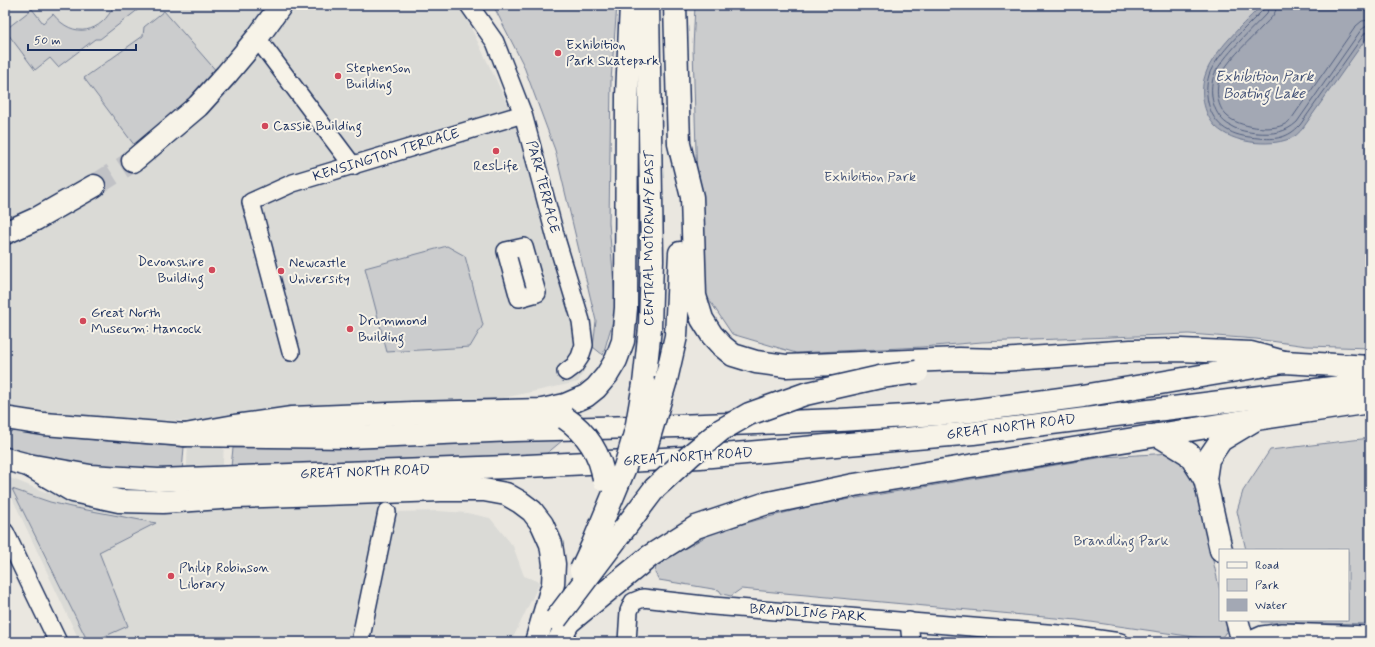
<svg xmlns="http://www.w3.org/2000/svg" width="1375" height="647" font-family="Mynerve,sans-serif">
<rect width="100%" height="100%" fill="#eae7e0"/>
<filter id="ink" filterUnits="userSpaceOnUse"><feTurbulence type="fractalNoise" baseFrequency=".025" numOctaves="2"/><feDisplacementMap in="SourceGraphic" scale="8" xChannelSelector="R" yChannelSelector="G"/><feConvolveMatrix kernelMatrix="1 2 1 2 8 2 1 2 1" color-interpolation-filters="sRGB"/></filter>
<g filter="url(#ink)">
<path fill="#dadad6" d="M5,5H460L512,113L573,327L591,326L590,360L578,382L494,400L308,406L268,410L225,415L222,489L373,500L395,512L438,511L467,513L490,518L513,546L524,576L540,582L511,642H80L7,487L5,481V476L45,492L77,501L185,508L189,421L71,418L5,405Z"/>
<g fill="#cbcccd" stroke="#737e96">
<path d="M114,5H144L100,39H95L58,67L50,58L35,70L5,30L32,9L43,23L53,14C73,40 102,33 114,5Z"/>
<path d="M493,5H617L611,80L609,223L616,310L603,355L593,347L596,321L555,150L523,64Z"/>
<path d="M695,5H1370V348L1307,346L1256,339L1189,334L982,342L922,347L796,353L732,334L700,286L693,48Z"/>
<path d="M164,11L218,73L135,146L84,78L143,36L144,27Z"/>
<path d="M447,246L465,256L483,325L470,347L387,352L365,268Z"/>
<path d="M5,427L60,437L184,447L182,472L120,470L47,460L5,446Z"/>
<path d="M1370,438V624L1261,622V620H1348V550H1246L1237,511L1243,491L1270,450Z"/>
<path d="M563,440L545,455L231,467L233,448Z"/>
<path d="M1171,453L1192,469L1220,591V620H1227C1228,630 1225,638 1215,640L1077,620L741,589L731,596L722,594L719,590L659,580L655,573L656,565L712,533L757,520L815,505L1104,457Z"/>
<path d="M12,489L50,502L71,507L156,523L99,552L128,626L92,642H88Z"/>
</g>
<path fill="#a3a8b4" stroke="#6d7892" d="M1262,5H1370V33L1303,128C1299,133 1295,137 1289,139C1268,147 1233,143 1216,127C1203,114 1199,90 1206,73C1213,52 1246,21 1262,5Z"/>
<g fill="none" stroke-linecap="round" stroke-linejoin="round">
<g stroke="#515f80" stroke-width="1">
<path d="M1265,5L1264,9C1249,24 1215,56 1209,75C1203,95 1209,121 1229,131C1238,136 1248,137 1258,138C1276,140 1288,138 1300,125L1365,33L1370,31"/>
<path d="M1270,5L1267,13C1253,28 1222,57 1214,75C1208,93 1213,117 1231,126C1239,131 1248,132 1257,133C1273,134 1285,133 1297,122L1361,30L1365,27L1370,26"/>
<path d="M1276,5C1276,8 1276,11 1274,14C1271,19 1266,23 1262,27C1249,41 1233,55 1223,71C1215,84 1215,105 1227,116C1238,127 1272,132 1285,124C1288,123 1290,120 1292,118L1356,26L1362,21L1370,20"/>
</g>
<path stroke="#c1c2c6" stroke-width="22" stroke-dasharray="22 11" stroke-linecap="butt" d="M94,186L133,161"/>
<defs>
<g id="street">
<path d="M469,5L495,42L523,114L557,242L581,321L584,345L580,357L574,366L566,372"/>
<path d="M257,38L353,166"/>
<path d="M524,247L537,293L519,298L506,251Z"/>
<path d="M291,352L251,202L293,183L523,114"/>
<path d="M5,532L58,642"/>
<path d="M909,621L911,642"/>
<path d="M360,642L387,512"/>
<path d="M627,642L629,611L633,602L643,598L713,606L1071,635L1120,642"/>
<path d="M1246,642L1262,635L1282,632L1370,635"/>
</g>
<g id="secondary">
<path d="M133,161L198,106L226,75L257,38L281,5"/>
<path d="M5,233L36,219L94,186"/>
<path d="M5,418L44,424L185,435L349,437L514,430L677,426L840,420L939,414L970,411L1083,396L1284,362L1370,367"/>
<path d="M5,459L28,465L90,476L158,480L507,467L608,462L700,457L973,433L1340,387H1370"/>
<path d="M1221,550L1205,479L1208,459L1221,440L1256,419L1370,402"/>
<path d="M1237,620L1243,642"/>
</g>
<g id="highway">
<path d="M675,5L679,144L692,197L695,296L702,319L712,335L722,346L733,355L756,362L786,366L959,359L1001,360L1131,351L1181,350L1251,353L1284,362"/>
<path d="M666,380L676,336L680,253"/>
<path d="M644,384L650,328L652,260L648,5"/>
<path d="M185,435L235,426L292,418L413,413L542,410L565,405L586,396L596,388L607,375L616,360L623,341L626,308L627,96L631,5"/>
<path d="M1158,435L1189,454L1205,479"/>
<path d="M28,465L73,491L119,501L163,502L236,497L441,490H484L506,494L520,502L532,511L542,524L551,544L554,564L553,584L536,642"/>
<path d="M569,622L650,556L696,527L764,504L854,485L1256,419"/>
<path d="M558,642L575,610"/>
</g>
</defs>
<use href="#street" stroke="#1b2f5e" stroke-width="20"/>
<use href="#secondary" stroke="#1b2f5e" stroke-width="25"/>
<use href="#highway" stroke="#1b2f5e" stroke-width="25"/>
<use href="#street" stroke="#f7f3e8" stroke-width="17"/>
<use href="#secondary" stroke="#f7f3e8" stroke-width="22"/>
<use href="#highway" stroke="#f7f3e8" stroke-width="22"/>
<defs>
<g id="highway-bridge">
<path d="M565,418C586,432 601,454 604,480"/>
<path d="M645,451L666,380"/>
<path d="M581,570L593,544L625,467L636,430L644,384"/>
<path d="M556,619L655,488L692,454L721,430L749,414L805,394L880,377L917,372"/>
</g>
</defs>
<use href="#highway-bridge" stroke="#1b2f5e" stroke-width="25" stroke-linecap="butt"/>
<use href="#highway-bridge" stroke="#f7f3e8" stroke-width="22"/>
</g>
</g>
<g fill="#d1495b" stroke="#f7f3e8" stroke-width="1.5">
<circle cx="558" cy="53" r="4"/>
<circle cx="338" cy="76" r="4"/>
<circle cx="265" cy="126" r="4"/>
<circle cx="496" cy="151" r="4"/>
<circle cx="212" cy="270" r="4"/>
<circle cx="281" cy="271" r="4"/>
<circle cx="83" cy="321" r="4"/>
<circle cx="350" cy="329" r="4"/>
<circle cx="171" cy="576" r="4"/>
</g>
<g text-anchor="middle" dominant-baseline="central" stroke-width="4" stroke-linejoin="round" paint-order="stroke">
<g font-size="14" fill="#1b2f5e" stroke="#f7f3e8" text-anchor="start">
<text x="566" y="45">Exhibition<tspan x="566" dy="16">Park Skatepark</tspan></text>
<text x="346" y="68">Stephenson<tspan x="346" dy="16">Building</tspan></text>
<text x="273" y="126">Cassie Building</text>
<text x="496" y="166" text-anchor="middle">ResLife</text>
<text x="204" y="262" text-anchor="end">Devonshire<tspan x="204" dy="16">Building</tspan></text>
<text x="289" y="263">Newcastle<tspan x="289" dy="16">University</tspan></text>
<text x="91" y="313">Great North<tspan x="91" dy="16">Museum: Hancock</tspan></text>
<text x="358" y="321">Drummond<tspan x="358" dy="16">Building</tspan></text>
<text x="179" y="568">Philip Robinson<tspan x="179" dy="16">Library</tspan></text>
</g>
<g font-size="14" fill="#1b2f5e" stroke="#f7f3e8">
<text transform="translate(386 155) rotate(-17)">KENSINGTON TERRACE</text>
<text transform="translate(543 187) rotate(75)">PARK TERRACE</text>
<text transform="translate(649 238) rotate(-90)">CENTRAL MOTORWAY EAST</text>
<text transform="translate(1011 427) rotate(-7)">GREAT NORTH ROAD</text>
<text transform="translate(688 457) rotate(-4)">GREAT NORTH ROAD</text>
<text transform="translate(365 472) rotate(-2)">GREAT NORTH ROAD</text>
<text transform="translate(808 613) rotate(4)">BRANDLING PARK</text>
</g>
<g font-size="14" fill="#47567a" stroke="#f7f3e8">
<text x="870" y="177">Exhibition Park</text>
<text x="1121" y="541">Brandling Park</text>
</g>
<g font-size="15" font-style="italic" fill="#445378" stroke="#f7f3e8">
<text x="1264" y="77">Exhibition Park<tspan x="1264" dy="17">Boating Lake</tspan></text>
</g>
</g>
<rect width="1375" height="647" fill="none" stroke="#f7f3e8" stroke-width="20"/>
<rect x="10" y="10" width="1355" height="627" fill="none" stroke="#1b2f5e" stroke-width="1.5" filter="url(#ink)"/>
<rect x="1219" y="549" width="130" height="72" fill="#f7f3e8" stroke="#9fa5b1"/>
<rect x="1227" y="562" width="20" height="6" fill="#f7f3e8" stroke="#9fa5b1"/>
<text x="1255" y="569" font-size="12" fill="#1b2f5e">Road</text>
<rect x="1227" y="579" width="20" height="12" fill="#cbcccd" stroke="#9fa5b1"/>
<text x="1255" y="589" font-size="12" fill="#1b2f5e">Park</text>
<rect x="1227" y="599" width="20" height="12" fill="#a3a8b4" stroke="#9fa5b1"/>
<text x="1255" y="609" font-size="12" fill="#1b2f5e">Water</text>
<path d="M28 44v6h108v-6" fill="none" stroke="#1b2f5e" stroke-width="2"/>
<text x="34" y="44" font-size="12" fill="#1b2f5e" stroke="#f7f3e8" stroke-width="3" paint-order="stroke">50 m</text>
</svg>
